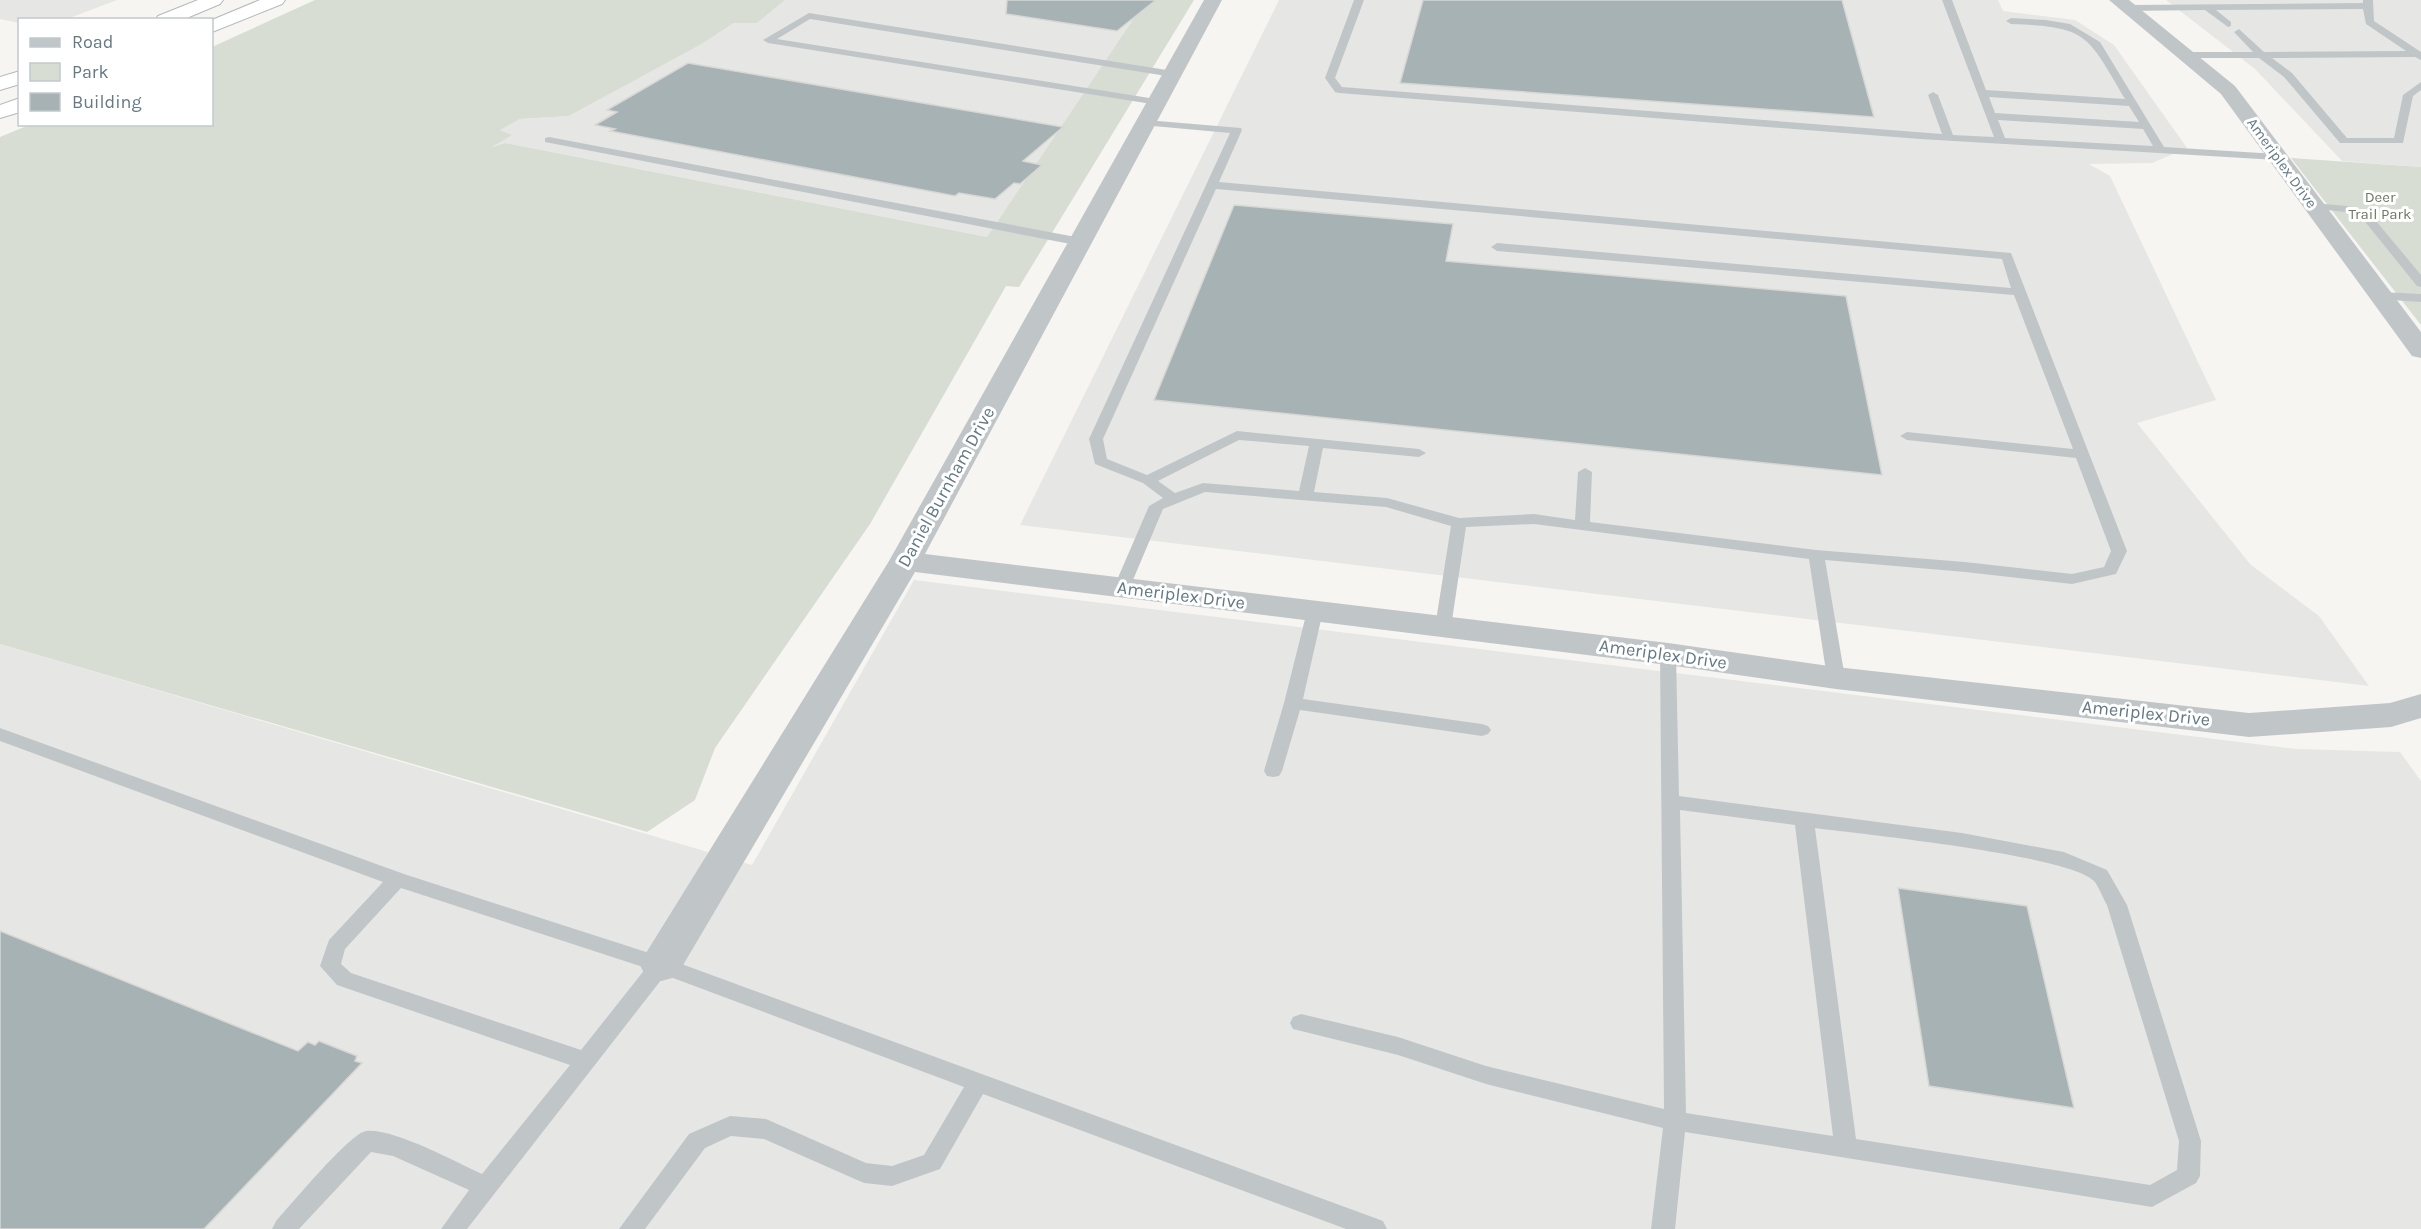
<svg xmlns="http://www.w3.org/2000/svg" width="2421" height="1229" font-family="Karla,sans-serif">
<rect width="100%" height="100%" fill="#f6f5f1"/>
<g fill="#e6e7e5">
<path d="M0,0H117L67,19L20,20L19,23L0,19Z"/>
<path d="M785,0H1146L987,237L505,143L486,150L511,135L499,130L520,119L569,116L700,45L734,23H757Z"/>
<path d="M1279,0H1998L2003,11L2075,20L2114,45L2187,148L2152,163L2089,164L2110,176L2216,400L2137,423L2250,564L2319,616L2369,686L1020,525Z"/>
<path d="M2166,0H2421V167L2342,161L2255,69Z"/>
<path d="M914,580L2297,749L2400,752L2421,781V1229H0V644L752,865Z"/>
</g>
<g fill="#d7ddd2">
<path d="M315,0H785L757,23H734L700,45L569,116L520,119L500,130L512,135L490,148L505,143L987,237L1146,0H1194L1019,287L1006,286L870,524L715,748L695,800L647,832L0,644V137L29,125L212,124V47Z"/>
<path d="M2291,158L2421,167V325Z"/>
</g>
<g fill="#a7b2b5" stroke="#d7d7d4" stroke-width="1.5">
<path d="M1007,0H1156L1117,31L1006,14Z"/>
<path d="M1423,0H1842L1874,117L1400,83Z"/>
<path d="M688,63L1063,127L1023,161L1042,165L1020,184L1014,183L995,199L959,193L955,196L610,131L615,129L595,125L617,112L607,110Z"/>
<path d="M1234,205L1453,224L1446,261L1846,296L1882,475L1154,400Z"/>
<path d="M1898,888L2027,906L2074,1108L1929,1086Z"/>
<path d="M0,931L298,1051L308,1042L315,1045L319,1041L357,1056L355,1061L362,1063L204,1229H0Z"/>
</g>
<g fill="none" stroke-linecap="round" stroke-linejoin="round">
<defs>
<g id="motorway">
<path d="M198,0H223L220,4L182,20H156L158,16Z"/>
<path d="M260,0H285L282,4L212,32V20Z"/>
<path d="M20,71V84L0,90V77Z"/>
<path d="M20,98V112L0,118V105Z"/>
</g>
</defs>
<use href="#motorway" stroke="#b3b8bb" stroke-width="2"/>
<g fill="#c0c6c8" fill-rule="evenodd">
<path d="M1354,0H1364L1335,78L1342,87L1942,134L1928,95L1933,92L1938,95L1953,135L1994,137L1942,0H1952L1986,90L2125,99C2087,35 2089,27 2011,24L2006,21L2011,18L2046,20L2070,24L2100,42L2164,147L2277,154L2283,157L2277,160L1920,139L1339,93L1335,92L1325,78ZM1989,97L2129,106L2139,122L1995,113ZM1998,120L2143,129L2153,146L2005,138Z"/>
<path d="M2363,0H2373L2374,21L2421,52V60L2415,57L2272,58L2292,73L2347,138H2394L2403,95L2421,82V90L2413,96L2403,143H2340L2284,77L2259,58H2186L2181,55L2186,52H2253L2234,32L2239,29L2264,52L2406,51L2366,24L2363,9L2216,10L2231,22V26L2228,27L2205,10L2128,11L2123,8L2128,5L2363,3Z"/>
<path d="M809,13L1173,71L1178,74L1173,77L810,19L777,39L1162,100L1163,102L1158,105L768,43L763,40Z"/>
<path d="M1146,120L1241,128L1242,130L1219,182L2011,253L2127,551L2116,574L2072,584L1965,572L1825,560L1845,678L1842,682H1830L1827,678L1809,559L1534,524L1466,527L1451,627L1449,631H1437L1435,627L1451,526L1386,507L1205,492L1163,509L1130,587L1122,592L1116,591L1114,587L1149,506L1163,498L1143,483L1095,464L1089,439L1230,133L1142,125V121ZM1216,189L2002,259L2011,288L1497,243L1491,247L1497,251L2014,295L2073,449L1907,432L1900,436L1907,440L2076,458L2111,551L2104,567L2072,574L1965,562L1816,550L1590,522L1592,472L1585,468L1578,472L1575,520L1534,514L1459,518L1387,498L1314,492L1323,448L1419,457L1426,453L1419,449L1237,431L1147,475L1107,459L1103,439ZM1239,440L1309,446L1299,491L1203,483L1175,493L1158,481Z"/>
<path d="M549,137L1081,238L1087,242L1081,246L545,142V138Z"/>
<path d="M2313,203L2347,206L2371,215L2421,275V287L2417,286L2363,219L2345,212L2309,208L2307,206Z"/>
<path d="M2381,292L2421,294V302L2377,299L2375,296L2377,293Z"/>
<path d="M1315,606L1321,607L1323,611L1303,699L1482,724L1488,726L1491,730L1488,734L1482,736L1300,710L1282,771L1279,776L1273,777L1267,776L1264,771L1284,703L1307,611L1309,607Z"/>
<path d="M1668,649L1674,650L1676,654L1679,796L1962,833L2064,852L2107,870L2127,905L2201,1141L2200,1176L2196,1183L2152,1207L1685,1132L1675,1229H1651L1663,1128L1486,1084L1398,1055L1293,1029L1290,1023L1293,1017L1301,1014L1398,1037L1486,1066L1664,1109L1660,654L1662,650ZM1680,810L1795,825L1833,1136L1686,1113ZM1815,828C1860,834 2069,855 2094,881C2099,887 2103,898 2107,905L2179,1141L2177,1170L2150,1185L1856,1139Z"/>
<path d="M0,728L404,874L668,959L1375,1218L1383,1221L1387,1229H1346L983,1094L940,1169L892,1186L864,1183L764,1139L731,1136L705,1148L645,1229H619L689,1134L730,1116L766,1119L866,1163L892,1166L924,1155L964,1087L665,975L467,1229H441L469,1190L393,1156L371,1152L299,1229H272L276,1221C290,1206 350,1133 366,1131C394,1128 455,1162 482,1174L570,1065L337,985L320,966L329,940L383,882L0,741ZM401,888L646,968L581,1050L351,973L341,964L345,949Z"/>
</g>
<g fill="#c0c6c8" fill-rule="evenodd">
<path d="M1204,0H1222L925,554L1668,643L1836,667L2249,713L2390,703L2421,694V718L2391,727L2249,737L1836,689L1668,665L915,572L676,977L661,981L646,977L640,965L646,953L889,561Z"/>
<path d="M2109,0H2129L2235,86L2421,332V358L2412,356L2221,94Z"/>
</g>
<use href="#motorway" fill="#fff" fill-rule="evenodd"/>
</g>
<g text-anchor="middle" dominant-baseline="central" stroke-width="6" stroke-linejoin="round" paint-order="stroke">
<g font-size="15" fill="#637984" stroke="#fff">
<text transform="translate(2282 163) rotate(54)">Ameriplex Drive</text>
</g>
<g font-size="15" fill="#6a7b62" stroke="#fff">
<text x="2380" y="197">Deer<tspan x="2380" dy="17">Trail Park</tspan></text>
</g>
<g font-size="18" fill="#637984" stroke="#fff">
<text transform="translate(946 487) rotate(-61)">Daniel Burnham Drive</text>
<text transform="translate(1181 595) rotate(7)">Ameriplex Drive</text>
<text transform="translate(1663 654) rotate(8)">Ameriplex Drive</text>
<text transform="translate(2146 713) rotate(6)">Ameriplex Drive</text>
</g>
</g>
<rect x="18" y="18" width="195" height="108" fill="#ffffff" stroke="#c1c9ce" stroke-width="1.5"/>
<rect x="30" y="38" width="30" height="9" fill="#c0c6c8" stroke="#c1c9ce" stroke-width="1.5"/>
<text x="72" y="48" font-size="18" fill="#637984">Road</text>
<rect x="30" y="63" width="30" height="18" fill="#d7ddd2" stroke="#c1c9ce" stroke-width="1.5"/>
<text x="72" y="78" font-size="18" fill="#637984">Park</text>
<rect x="30" y="93" width="30" height="18" fill="#a7b2b5" stroke="#c1c9ce" stroke-width="1.5"/>
<text x="72" y="108" font-size="18" fill="#637984">Building</text>
</svg>
